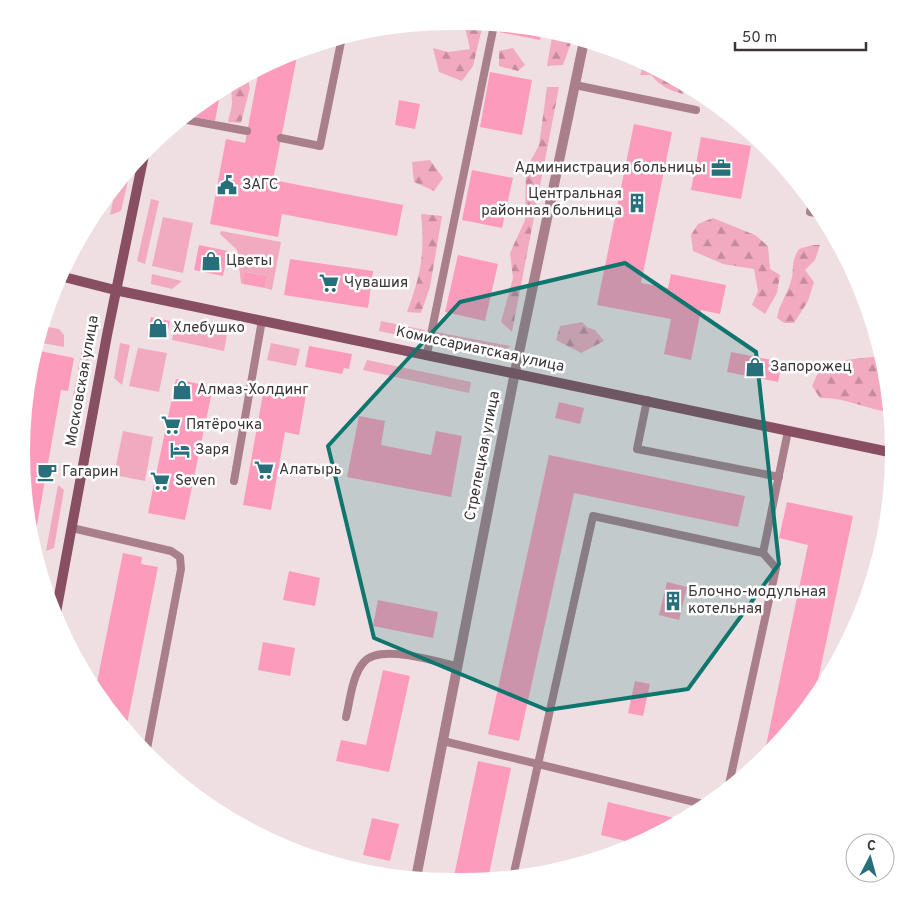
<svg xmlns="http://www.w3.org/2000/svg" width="915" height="903" font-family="Overpass,sans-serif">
<defs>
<pattern id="forest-firs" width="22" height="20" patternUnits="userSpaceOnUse" patternTransform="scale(1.25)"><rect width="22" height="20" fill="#f2aac0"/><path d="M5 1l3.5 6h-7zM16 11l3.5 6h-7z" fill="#c58b9d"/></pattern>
</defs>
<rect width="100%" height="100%" fill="#efdfe3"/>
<g fill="#f2aac0">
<path d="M131,168L121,211L110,215L116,186Z"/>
<path d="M151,199L159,201L145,264L137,261Z"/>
<path d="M163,217L193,223L183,273L152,266Z"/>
<path d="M221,231L281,242L272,290L265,288L267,276L246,272L243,284L241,283L237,250L220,234Z"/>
<path d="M152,274L182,281L172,289L151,284Z"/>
<path d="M381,321L425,330L422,340L379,331Z"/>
<path d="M175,323L227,335L224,351L172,340Z"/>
<path d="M42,326L59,329L64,335V347L37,342Z"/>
<path d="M436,332L510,346L504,352L495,354L435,342Z"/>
<path d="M85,333L92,342L82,394L73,396Z"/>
<path d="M120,343L130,345L122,385L114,378Z"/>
<path d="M271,343L300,349L296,366L267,360Z"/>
<path d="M138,348L167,353L159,392L129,386Z"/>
<path d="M367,360L471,382L469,393L363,370Z"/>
<path d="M123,431L153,437L145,481L114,475Z"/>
<path d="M58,485L64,490L54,548L46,551Z"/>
</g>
<g fill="url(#forest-firs)">
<path d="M456,22L483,24L473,66L462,81L439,72L433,48L448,52L470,49L464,23Z"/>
<path d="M553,31L569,36L571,43L563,65L547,66Z"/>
<path d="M513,48L525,65L518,71L499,66V51Z"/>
<path d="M648,65L687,85L683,94C669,90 660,86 651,75H640L643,66Z"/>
<path d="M247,75L250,88L241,123L228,122C229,116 232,108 232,102C231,84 231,84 247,75Z"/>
<path d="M547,87H559L512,332L501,322L513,278L510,253L525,220L526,170L539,145Z"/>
<path d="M430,160L443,178L434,191L414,182L412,162Z"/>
<path d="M421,214L442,216L430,287L421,313L407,312C421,274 425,254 421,214Z"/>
<path d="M713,218L755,235L768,246L770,269L780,275L777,293L765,314L752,305L758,291L754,269L723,264L693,251L691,235L698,224Z"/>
<path d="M812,245H820L815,260L805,270L814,282L808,301L794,323H784L777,318C779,305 786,296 790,284C796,268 789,265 799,249Z"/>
<path d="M582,322L587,327L595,330L604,341L581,353L556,340L560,326Z"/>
<path d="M881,356L885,367L890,412C865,409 845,397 820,398L812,386L822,364L834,365L845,360Z"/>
</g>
<g fill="#fc9bbb">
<path d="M501,25L542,29L540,40L499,32Z"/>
<path d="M298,51L273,180L403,205L397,236L282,214L278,237L210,224L226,139L245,143L259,69Z"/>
<path d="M490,72L532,80L522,135L480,127Z"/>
<path d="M221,89L215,121L189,116L190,112Z"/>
<path d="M399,100L420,104L415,129L395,125Z"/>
<path d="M634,124L672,132L641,283L668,288L671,274L726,285L720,314L701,310L691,360L664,354L671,319L597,305Z"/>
<path d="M701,137L751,146L741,199L691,190Z"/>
<path d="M472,170L513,178L502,228L462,220Z"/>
<path d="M108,196L105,211L96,210Z"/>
<path d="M199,245L228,251L223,276L194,270Z"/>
<path d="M458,255L498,264L485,321L445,312Z"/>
<path d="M290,259L373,271L368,308L284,295Z"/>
<path d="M245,272L267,276L265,288L243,284Z"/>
<path d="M151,317L170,321L166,339L147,335Z"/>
<path d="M309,346L352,354L349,369L344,368L342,374L305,367Z"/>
<path d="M35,350L74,358L68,391L61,390L34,542H31L30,536L21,452L30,383H28L29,368Z"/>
<path d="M731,352L782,362L778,382L727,372Z"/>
<path d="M176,379L213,387L185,520L148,513Z"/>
<path d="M264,388L306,395L299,435L285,432L271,510L243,505Z"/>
<path d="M559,402L584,408L580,424L555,418Z"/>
<path d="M359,416L385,421L381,445L431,455L436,431L462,436L451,497L347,477Z"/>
<path d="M549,455L745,496L738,527L574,493L519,741L488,734Z"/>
<path d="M787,502L853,516L814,699L763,760L808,545L779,538Z"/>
<path d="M123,553L142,557L141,564L158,567L126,729L95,692Z"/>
<path d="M289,571L320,578L315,606L283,600Z"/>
<path d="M667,582L687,587L679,620L659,615Z"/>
<path d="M378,600L438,612L433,638L373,626Z"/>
<path d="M263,642L295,648L290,676L258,670Z"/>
<path d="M383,670L410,676L389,772L336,761L341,740L366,745Z"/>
<path d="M635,681L650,684L643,716L628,713Z"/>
<path d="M478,761L511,768L488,879L453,881Z"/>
<path d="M608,802L683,820L638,844L601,835Z"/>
<path d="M372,818L399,824L390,861L363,855Z"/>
</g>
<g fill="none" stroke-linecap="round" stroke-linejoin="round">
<g stroke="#a87f8b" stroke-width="8">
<path d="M575,85L696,110"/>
<path d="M182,119L247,131"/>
<path d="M281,138L320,146L342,37"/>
<path d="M812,202L810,212L822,214"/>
<path d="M427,354L494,25"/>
<path d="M647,400L637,449L779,477"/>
<path d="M234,481L262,320"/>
<path d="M72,528L171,551L180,557L181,569L146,754"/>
<path d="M346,717C350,701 352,675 364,662C380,643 436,662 457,666"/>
<path d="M443,741L707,805"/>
<path d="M728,789L776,568L763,553"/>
<path d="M513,877L593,516L763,553L788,431"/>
</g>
<path stroke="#a87f8b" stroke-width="10" d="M416,878L515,372L584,41"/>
<g stroke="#884e61" stroke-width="10">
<path d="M60,276L115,290L894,453"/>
<path d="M55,618L107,335L145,150"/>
</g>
</g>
<path fill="#0f766e" fill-opacity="0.2" stroke="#0f766e" stroke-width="4" stroke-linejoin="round" d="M625,263L756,352L779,564L688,689L547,710L374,638L328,446L460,302Z"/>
<defs>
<symbol id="office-bare" viewBox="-9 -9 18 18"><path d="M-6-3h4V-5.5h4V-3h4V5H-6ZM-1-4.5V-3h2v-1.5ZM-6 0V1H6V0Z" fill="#27707b" stroke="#fff" stroke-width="2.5" paint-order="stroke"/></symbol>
<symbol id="civic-bare" viewBox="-9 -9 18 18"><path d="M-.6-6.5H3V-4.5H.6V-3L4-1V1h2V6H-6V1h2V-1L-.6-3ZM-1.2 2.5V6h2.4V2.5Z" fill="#27707b" stroke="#fff" stroke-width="2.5" paint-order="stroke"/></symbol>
<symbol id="building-bare" viewBox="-9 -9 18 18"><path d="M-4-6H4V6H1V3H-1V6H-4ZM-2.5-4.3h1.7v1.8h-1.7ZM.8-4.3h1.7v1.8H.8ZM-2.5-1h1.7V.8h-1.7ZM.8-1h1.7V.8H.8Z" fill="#27707b" stroke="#fff" stroke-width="2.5" paint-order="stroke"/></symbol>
<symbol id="shop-bare" viewBox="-9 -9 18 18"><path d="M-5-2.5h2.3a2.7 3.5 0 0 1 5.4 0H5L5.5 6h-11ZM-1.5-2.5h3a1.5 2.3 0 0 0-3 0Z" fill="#27707b" stroke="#fff" stroke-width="2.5" paint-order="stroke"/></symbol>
<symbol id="supermarket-bare" viewBox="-9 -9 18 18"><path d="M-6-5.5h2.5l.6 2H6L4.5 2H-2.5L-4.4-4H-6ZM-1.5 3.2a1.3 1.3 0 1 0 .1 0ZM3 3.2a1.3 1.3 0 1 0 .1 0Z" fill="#27707b" stroke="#fff" stroke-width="2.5" paint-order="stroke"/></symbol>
<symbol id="hotel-bare" viewBox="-9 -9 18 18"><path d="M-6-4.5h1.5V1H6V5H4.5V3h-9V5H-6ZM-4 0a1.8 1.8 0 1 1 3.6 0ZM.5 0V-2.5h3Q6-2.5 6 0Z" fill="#27707b" stroke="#fff" stroke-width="2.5" paint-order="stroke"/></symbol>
<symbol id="cafe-bare" viewBox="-9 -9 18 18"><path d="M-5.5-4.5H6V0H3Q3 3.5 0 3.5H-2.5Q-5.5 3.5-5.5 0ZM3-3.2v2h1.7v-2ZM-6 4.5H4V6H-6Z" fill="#27707b" stroke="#fff" stroke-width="2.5" paint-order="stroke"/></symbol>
</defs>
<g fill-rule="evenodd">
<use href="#office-bare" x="707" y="154" width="28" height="28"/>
<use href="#civic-bare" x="213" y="171" width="28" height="28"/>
<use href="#building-bare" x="623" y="189" width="28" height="28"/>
<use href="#shop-bare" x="197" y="247" width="28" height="28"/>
<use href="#supermarket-bare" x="315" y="269" width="28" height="28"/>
<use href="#shop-bare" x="144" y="314" width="28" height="28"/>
<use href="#shop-bare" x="741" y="353" width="28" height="28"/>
<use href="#shop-bare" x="168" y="376" width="28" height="28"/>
<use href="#supermarket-bare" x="157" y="411" width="28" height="28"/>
<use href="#hotel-bare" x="166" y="436" width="28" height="28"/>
<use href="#supermarket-bare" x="250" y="456" width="28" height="28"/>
<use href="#cafe-bare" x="33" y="458" width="28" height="28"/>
<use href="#supermarket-bare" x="146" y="467" width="28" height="28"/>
<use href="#building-bare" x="659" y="587" width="28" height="28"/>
</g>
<g text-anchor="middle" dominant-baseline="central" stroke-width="5" stroke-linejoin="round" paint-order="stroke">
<g font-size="15" fill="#3b3537" stroke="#fff" text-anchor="start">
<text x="706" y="168" text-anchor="end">Администрация больницы</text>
<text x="242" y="185">ЗАГС</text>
<text x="622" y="194" text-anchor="end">Центральная<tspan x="622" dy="17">районная больница</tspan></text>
<text x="226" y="261">Цветы</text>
<text x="344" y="283">Чувашия</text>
<text x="173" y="328">Хлебушко</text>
<text x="770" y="367">Запорожец</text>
<text x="197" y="390">Алмаз-Холдинг</text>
<text x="186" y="425">Пятёрочка</text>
<text x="195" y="450">Заря</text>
<text x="279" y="470">Алатырь</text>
<text x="62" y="472">Гагарин</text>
<text x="175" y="481">Seven</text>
<text x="688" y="592">Блочно-модульная<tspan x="688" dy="17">котельная</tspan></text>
</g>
<g font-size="15" fill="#3b3537" stroke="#fff">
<text transform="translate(480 350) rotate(12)">Комиссариатская улица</text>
<text transform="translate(83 381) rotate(-80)">Московская улица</text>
<text transform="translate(483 456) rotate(-79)">Стрелецкая улица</text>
</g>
</g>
<path d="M0 0H915V903H0ZM451 30H464A421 421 0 0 1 885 451V452A421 421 0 0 1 464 873H451A421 421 0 0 1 30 452V451A421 421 0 0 1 451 30Z" fill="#fff" fill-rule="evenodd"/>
<g transform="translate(870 858) rotate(6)"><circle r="24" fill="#ffffff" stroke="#b1aeaf"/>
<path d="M0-4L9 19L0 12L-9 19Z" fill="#27707b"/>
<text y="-8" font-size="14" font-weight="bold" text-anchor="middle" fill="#3b3537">С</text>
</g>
<path d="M735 42v8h131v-8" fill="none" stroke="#3b3537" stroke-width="2.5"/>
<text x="742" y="42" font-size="15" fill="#3b3537" stroke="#ffffff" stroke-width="4" paint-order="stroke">50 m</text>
</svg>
